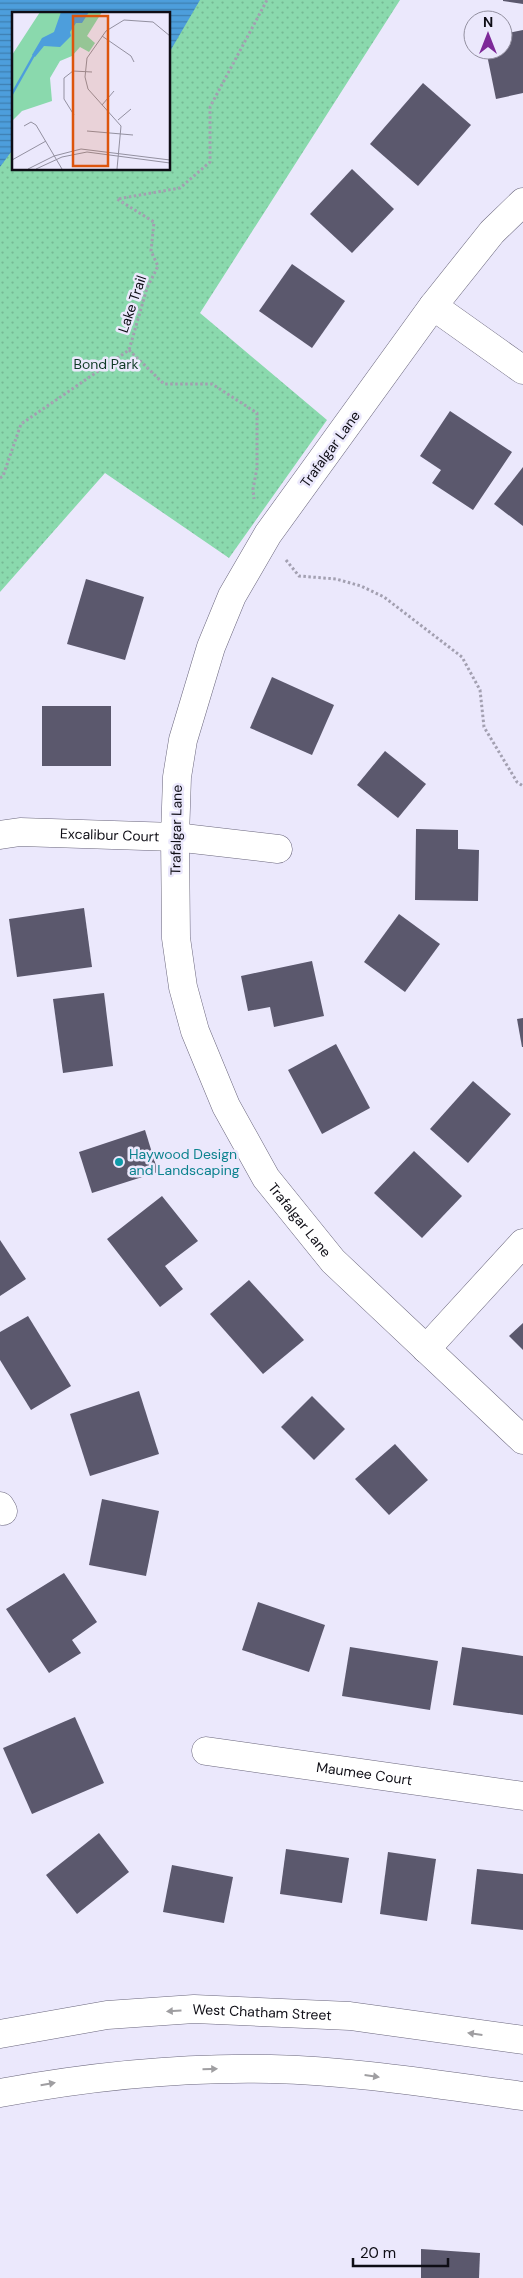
<svg xmlns="http://www.w3.org/2000/svg" width="523" height="2278" font-family="'DM Sans',sans-serif">
<defs>
<pattern id="park-dots" width="8" height="8" patternUnits="userSpaceOnUse" patternTransform="scale(1.25)"><rect width="8" height="8" fill="#8ad9ad"/><path d="M2 2h.1M6 6h.1" fill="none" stroke="#76b994" stroke-width="1.8" stroke-linecap="round"/></pattern>
<pattern id="water-rules" width="6" height="5" patternUnits="userSpaceOnUse" patternTransform="scale(1.25)"><rect width="6" height="5" fill="#4d9edc"/><path d="M0 2.5h6" fill="none" stroke="#3e7fb1"/></pattern>
</defs>
<rect width="100%" height="100%" fill="#ebe8fc"/>
<path fill="url(#park-dots)" fill-rule="evenodd" d="M0,0H400L200,313L327,420L229,558L105,473L0,592ZM14,14H169V169H14Z"/>
<path fill="url(#water-rules)" d="M0,0H200L169,53V14H14V148L0,167Z"/>
<g fill="#5b586d">
<path d="M503,0H523V4L503,1Z"/>
<path d="M523,30V93L496,99L486,50H503V34Z"/>
<path d="M423,83L471,125L418,186L370,144Z"/>
<path d="M352,169L394,209L352,253L310,214Z"/>
<path d="M292,264L345,301L312,348L259,311Z"/>
<path d="M450,411L512,452L473,510L432,483L441,470L420,456Z"/>
<path d="M523,467V526L494,504Z"/>
<path d="M86,579L144,597L125,660L67,644Z"/>
<path d="M272,677L334,705L312,755L250,728Z"/>
<rect x="42" y="706" width="69" height="60"/>
<path d="M385,751L426,784L398,818L357,785Z"/>
<path d="M416,829L458,830V849L479,850L478,901L415,900Z"/>
<path d="M84,908L92,967L17,977L9,919Z"/>
<path d="M399,914L440,944L405,992L364,962Z"/>
<path d="M312,961L324,1016L274,1027L270,1007L248,1011L241,976Z"/>
<path d="M104,993L113,1066L63,1073L53,999Z"/>
<path d="M523,1018V1047H522L517,1019Z"/>
<path d="M336,1044L370,1108L322,1134L288,1070Z"/>
<path d="M473,1081L511,1114L468,1163L430,1129Z"/>
<path d="M145,1130L158,1172L92,1193L79,1152Z"/>
<path d="M414,1151L462,1196L422,1238L374,1193Z"/>
<path d="M162,1196L198,1241L165,1266L183,1289L160,1307L107,1239Z"/>
<path d="M0,1240L26,1279L0,1296Z"/>
<path d="M249,1280L304,1340L263,1374L210,1314Z"/>
<path d="M28,1316L71,1386L31,1410L0,1360V1332Z"/>
<path d="M523,1323V1350L509,1336Z"/>
<path d="M139,1391L159,1454L90,1476L70,1414Z"/>
<path d="M312,1396L345,1429L314,1460L281,1427Z"/>
<path d="M395,1444L428,1480L389,1515L355,1479Z"/>
<path d="M102,1499L159,1511L146,1576L89,1565Z"/>
<path d="M64,1573L97,1622L72,1640L81,1653L49,1673L6,1609Z"/>
<path d="M258,1602L325,1625L309,1672L242,1650Z"/>
<path d="M350,1647L438,1661L430,1710L342,1696Z"/>
<path d="M462,1647L523,1656V1715L453,1705Z"/>
<path d="M75,1717L104,1783L32,1814L3,1748Z"/>
<path d="M99,1833L129,1872L77,1914L46,1875Z"/>
<path d="M286,1849L349,1858L342,1903L280,1894Z"/>
<path d="M388,1852L436,1859L427,1921L380,1914Z"/>
<path d="M172,1865L233,1877L224,1923L163,1912Z"/>
<path d="M477,1869L523,1874V1930L471,1924Z"/>
<path d="M421,2249L480,2253L479,2278H421Z"/>
</g>
<g fill="none" stroke-linecap="round" stroke-linejoin="round">
<defs>
<g id="minor">
<path id="s1" d="M523,202L492,232L433,306L268,534L232,596L211,647L183,740L177,777L175,837L176,938L183,987L195,1031L226,1106L266,1178L333,1261L523,1440"/>
<path d="M433,306L523,370"/>
<path id="s2" d="M0,835L20,832L175,837L278,849"/>
<path d="M426,1349L523,1243"/>
<path d="M0,1506L3,1511"/>
<path id="s3" d="M206,1751L523,1796"/>
<path id="s4" d="M0,2034L107,2015L194,2009L350,2016L523,2040"/>
<path d="M0,2093C92,2076 178,2067 271,2069C355,2071 439,2085 523,2096"/>
</g>
</defs>
<use href="#minor" stroke="#6a667c" stroke-width="29"/>
<g stroke="#a3a0b1" stroke-width="3" stroke-dasharray="2.5 2.5" stroke-linecap="butt">
<path d="M129,350L164,384H212L257,413V468L253,489L254,499"/>
<path d="M0,478L3,476L21,424L129,350L147,288L158,266L151,251L154,222L117,199L180,188L210,162V107L267,0"/>
<path d="M286,560L299,576L336,579L361,586L384,597L462,657L480,690L484,727L517,782L523,786"/>
</g>
<use href="#minor" stroke="#fff" stroke-width="28"/>
</g>
<defs><path id="oneway-solid" d="M-6-.8H1V-3.2L6.5 0L1 3.2V.8H-6Z" transform="scale(1.25)"/></defs>
<g fill="#9f9ea1">
<use href="#oneway-solid" transform="translate(174 2011) rotate(177)"/>
<use href="#oneway-solid" transform="translate(475 2034) rotate(-172)"/>
<use href="#oneway-solid" transform="translate(210 2069) rotate(-1)"/>
<use href="#oneway-solid" transform="translate(372 2076) rotate(8)"/>
<use href="#oneway-solid" transform="translate(48 2084) rotate(-10)"/>
</g>
<circle fill="#0f9aa8" stroke="#ebe8fc" stroke-width="2" cx="119" cy="1162" r="5"/>
<g text-anchor="middle" dominant-baseline="central" stroke-width="5" stroke-linejoin="round" paint-order="stroke">
<g font-size="14" fill="#0e0d15" stroke="#ebe8fc">
<text transform="translate(132 304) rotate(-71)">Lake Trail</text>
<text transform="translate(330 449) rotate(-54)">Trafalgar Lane</text>
<text transform="translate(176 830) rotate(-89)">Trafalgar Lane</text>
<text stroke="none"><textPath href="#s2" startOffset="110">Excalibur Court</textPath></text>
<text stroke="none"><textPath href="#s1" startOffset="1154">Trafalgar Lane</textPath></text>
<text stroke="none"><textPath href="#s3" startOffset="160">Maumee Court</textPath></text>
<text stroke="none"><textPath href="#s4" startOffset="264">West Chatham Street</textPath></text>
</g>
<g font-size="14" fill="#103b27" stroke="#ebe8fc">
<text x="106" y="364">Bond Park</text>
</g>
<g font-size="14" fill="#0d838f" stroke="#ebe8fc" text-anchor="start">
<text x="129" y="1154">Haywood Design<tspan x="129" dy="16">and Landscaping</tspan></text>
</g>
</g>
<g transform="translate(12 12)">
<rect width="158" height="158" fill="#ebe8fc"/>
<path d="M28,0H90L75,24L83,31L77,40L68,35L60,44L48,49L38,66L40,89L10,99L0,109V43Z" fill="#8ad9ad"/>
<path d="M49,0H77L70,11H64L58,20L59,24L48,35L32,34L23,45L20,43L30,26L42,20Z" fill="#4d9edc"/>
<path fill="none" stroke="#4d9edc" stroke-width="2.5" d="M0,82L22,43"/>
<path fill="none" stroke="#9390a0" stroke-width="1" d="M90,24L119,44L122,50M90,93L102,79M62,103L52,87V66L61,59L80,60M106,108L119,97M12,114L19,110L24,113L50,157M75,119L121,123M0,148L34,129M16,157L42,144L69,137L158,148M24,157L50,145L75,140L158,151M105,157L109,114L76,77L73,65L75,46L94,19L112,8L141,10L158,24"/>
<path fill="#dd550c" fill-opacity="0.15" stroke="#dd550c" stroke-width="2.5" d="M61,4H96V154H61Z"/>
<rect width="158" height="158" fill="none" stroke="#0e0d15" stroke-width="2.5"/>
</g>
<g transform="translate(488 35)"><circle r="24" fill="#ebe8fc" stroke="#9390a0"/>
<path d="M0-4L9 19L0 12L-9 19Z" fill="#7d2998"/>
<text y="-8" font-size="14" font-weight="bold" text-anchor="middle" fill="#0e0d15">N</text>
</g>
<path d="M353 2258v8h95v-8" fill="none" stroke="#0e0d15" stroke-width="2.5"/>
<text x="360" y="2258" font-size="15" fill="#0e0d15" stroke="#ebe8fc" stroke-width="4" paint-order="stroke">20 m</text>
</svg>
